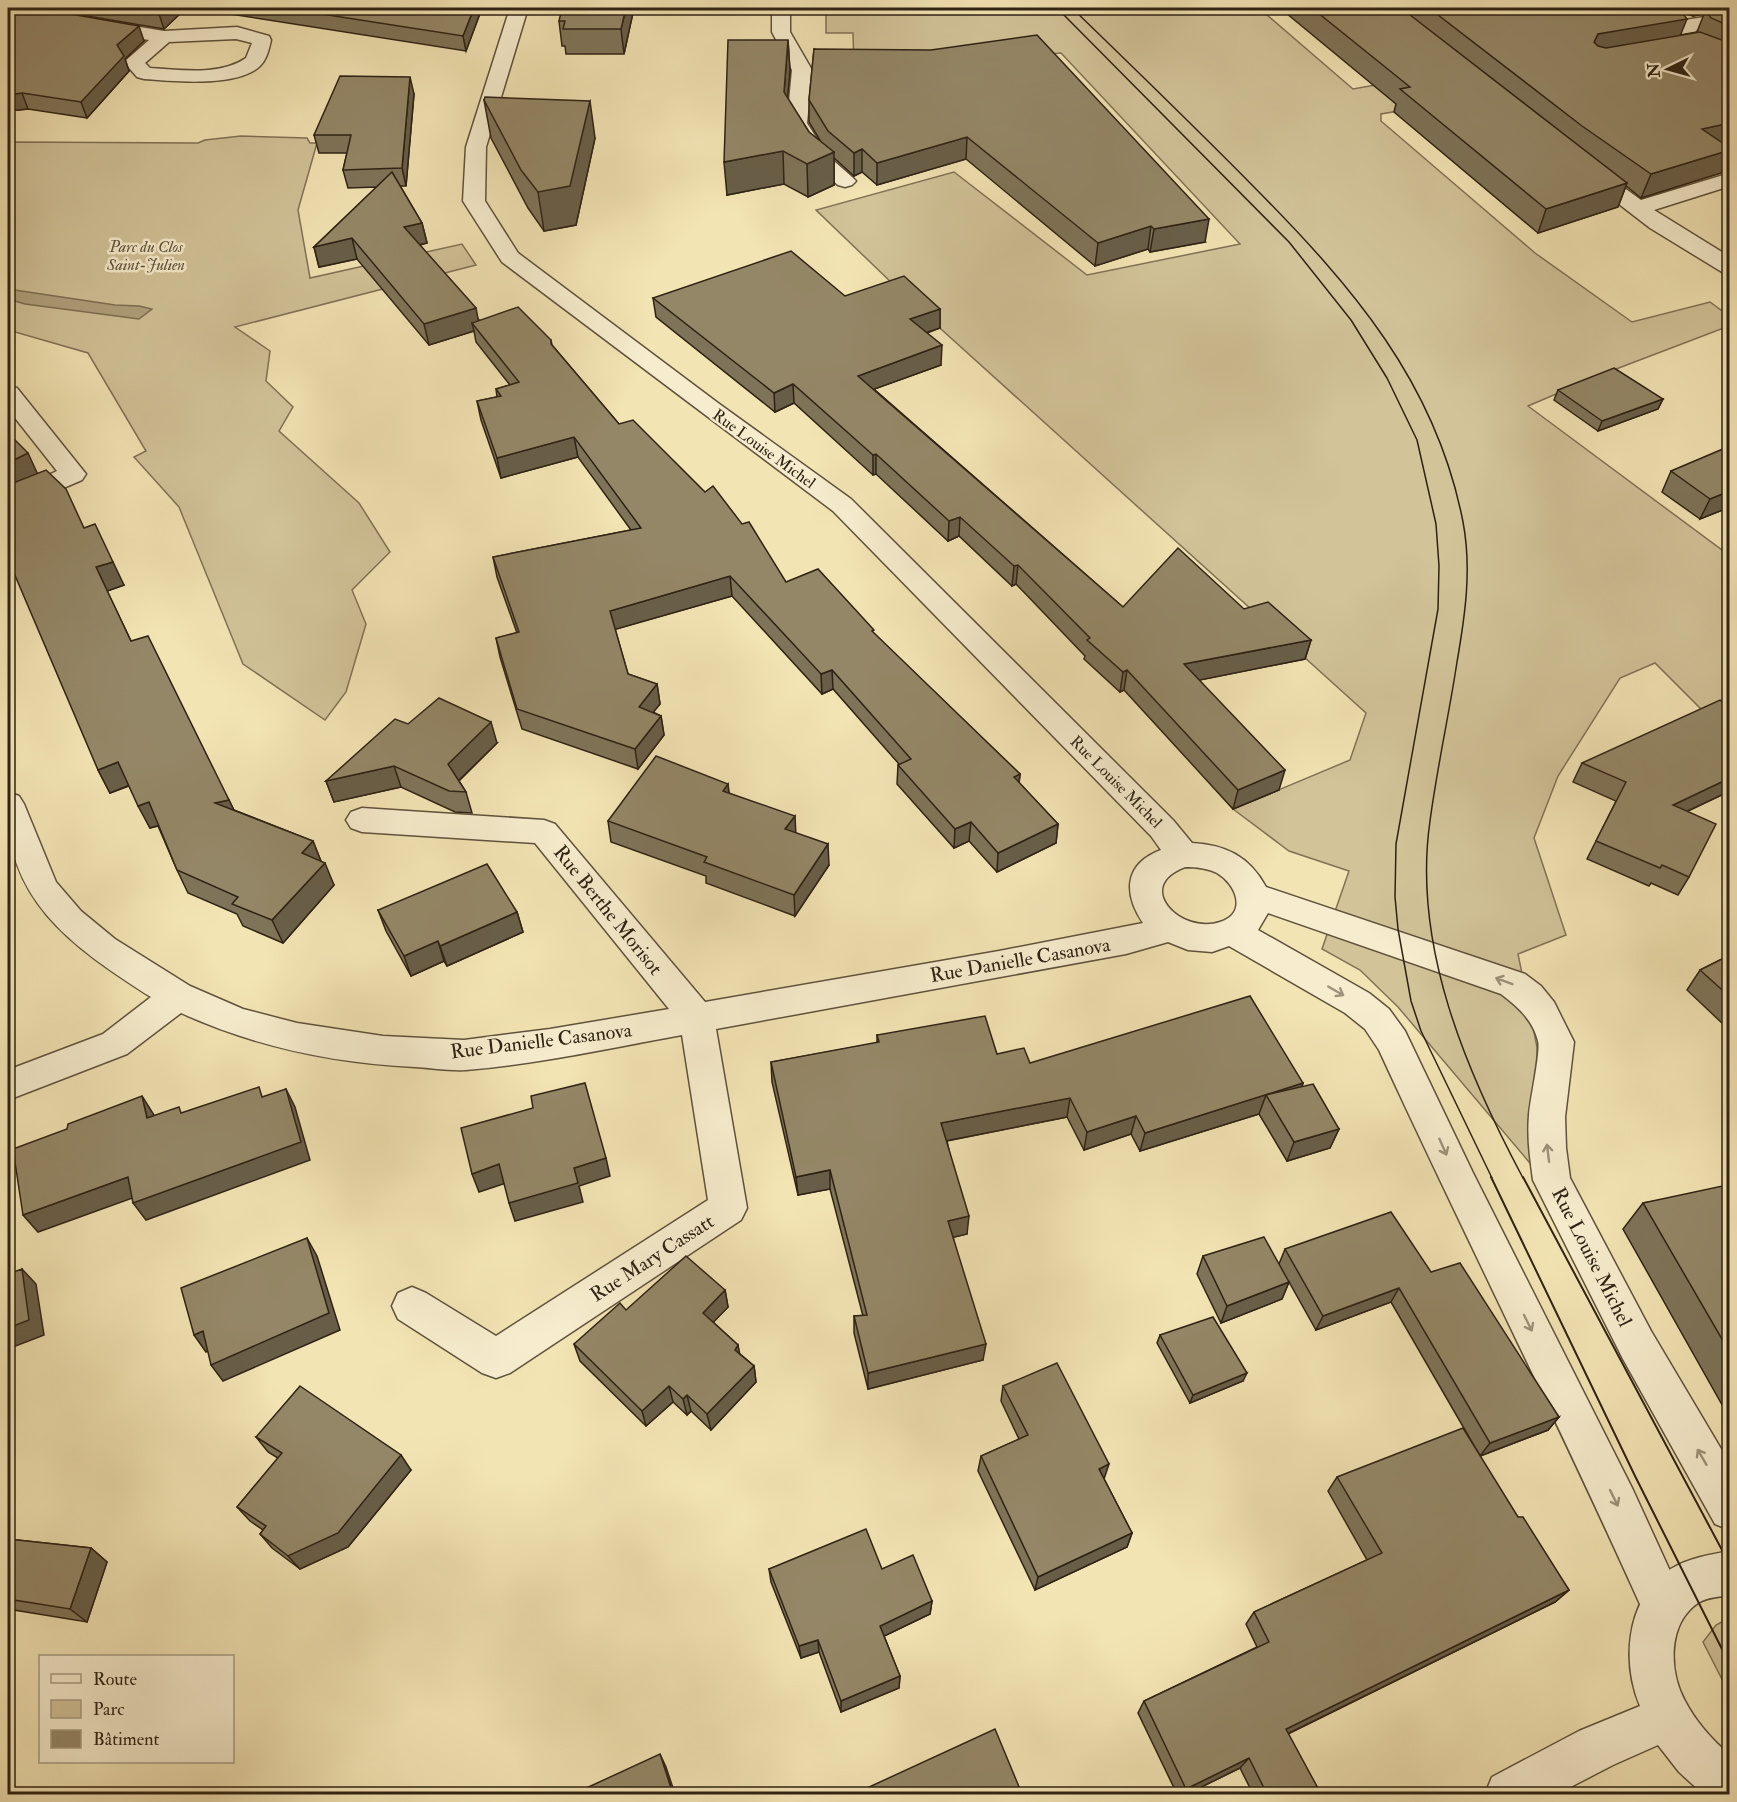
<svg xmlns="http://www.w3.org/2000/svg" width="1737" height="1802" font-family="'IM FELL Double Pica',serif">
<rect width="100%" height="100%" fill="#f3e4b4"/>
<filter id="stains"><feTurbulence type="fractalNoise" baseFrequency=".00333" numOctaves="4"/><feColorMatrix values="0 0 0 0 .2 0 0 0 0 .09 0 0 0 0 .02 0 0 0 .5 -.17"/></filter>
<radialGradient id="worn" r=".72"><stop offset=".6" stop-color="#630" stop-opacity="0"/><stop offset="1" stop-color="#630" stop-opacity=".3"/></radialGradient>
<g fill="#d2c399" stroke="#807256" stroke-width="1.5">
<path d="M826,8H1259L1353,89L1392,82L1422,107L1381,114V121L1535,253L1632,322L1710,302L1729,316V326L1603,374L1528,406L1730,556L1729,721L1718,726L1655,663L1620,678L1558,776L1534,838L1566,935L1518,954L1537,1047L1540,1175L1398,1007L1360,970L1322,949L1349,871L1289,851L1233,809L1350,760L1366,713L921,311L816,210L954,172L1087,275L1240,244L1061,53L854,71L853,33H826Z"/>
<path d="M241,136L307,138L310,143H317L298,210L310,278L462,244L476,265L235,327L270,351L266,381L293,407L279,431L359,503L390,552L352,590L366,624L346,692L325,720L243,664L179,507L134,457L146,451L88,353L8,330V142L198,143L205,140Z"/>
<path d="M1729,1618V1693L1703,1642L1716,1625Z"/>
</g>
<path fill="#b0a27e" stroke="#7c6f54" stroke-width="1.5" d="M8,289L115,305L139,306L152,309L139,319L25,304L8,299Z"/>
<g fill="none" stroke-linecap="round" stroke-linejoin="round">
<defs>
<g id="minor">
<path d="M510,8H528L486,147L485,201L518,253L718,403L851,499L1173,820L1192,843C1226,845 1249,856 1266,887L1525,974L1541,986L1554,1002L1574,1042L1565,1117L1566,1148L1570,1178L1651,1331L1730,1464V1530L1715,1524L1623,1359L1533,1180C1530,1158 1527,1137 1529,1115C1530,1099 1541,1052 1538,1041C1533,1020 1517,1006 1501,994L1268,913L1258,930L1369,993L1389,1009L1405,1031L1473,1173L1633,1490L1686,1606L1680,1622L1664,1628L1648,1622C1562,1429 1467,1241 1379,1050L1365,1029L1345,1013L1229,946L1212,952L1188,950L1168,942L1126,954L716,1029L747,1208L741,1220L510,1373L496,1378L482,1373L398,1319L392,1306L398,1293L412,1287L426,1293L496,1336L708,1200L682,1035C611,1048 538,1064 466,1070C449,1071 432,1068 415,1067C333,1063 256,1047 181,1013L127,1054L8,1100V1070L103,1034L151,997C73,947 0,898 8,792L19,796L24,804L56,882L81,911L115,939L190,986L243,1009L297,1023L383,1036L464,1040L550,1029L669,1009L535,843L362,832L351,828L346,820L351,812L362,808L544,820L555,824L705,1002L999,951L1143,923C1123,893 1124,864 1161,850L1151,836L833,511L502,262L463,201L466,147ZM1185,867C1196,867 1207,868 1217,873C1236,884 1248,913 1220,922C1182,935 1132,887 1185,867Z"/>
<path d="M772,8H790V32L812,70L807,123L827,155L852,177L856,181L852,185L845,187L838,185L812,163L787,123L792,70L772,32Z"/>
<path d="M1730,13V24L1698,29L1694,33L1701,42L1730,56V69L1687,50L1675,33L1685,20Z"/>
<path d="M98,20L164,31L237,27L269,36L271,40C269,49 267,59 260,66C237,88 173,81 144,79L137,77L124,62L149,40L91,30L89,26L91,22ZM236,39L252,43L246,58C220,76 180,70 150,68L145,63L169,42Z"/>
<path d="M1587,164L1594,166L1641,200L1730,173V186L1654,210L1730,257V274L1722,272L1650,228L1580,174L1577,170L1580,166Z"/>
<path d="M8,386L17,388L86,474L82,480L8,512V494L57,471L8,409Z"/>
</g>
<path id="tertiary" d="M1730,1551V1595C1719,1597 1707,1597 1698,1603C1667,1624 1669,1672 1685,1701C1696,1722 1712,1740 1730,1755V1794H1703L1679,1772L1658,1745L1613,1765L1557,1794H1485L1492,1777L1579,1731L1640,1706C1622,1663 1626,1604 1664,1574C1682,1559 1708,1555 1730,1551Z"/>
</defs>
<use href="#minor" stroke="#5f523c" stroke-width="3"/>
<use href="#tertiary" stroke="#5f523c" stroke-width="3"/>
<use href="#minor" fill="#f7edce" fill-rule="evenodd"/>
<use href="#tertiary" fill="#f7edce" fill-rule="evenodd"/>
<g stroke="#2e2214" stroke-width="1.5">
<path d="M1057,8L1289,242L1351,320L1387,378L1417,440L1436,524L1439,566L1438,609L1396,844L1395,897L1398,929L1411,1001L1421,1031L1492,1178"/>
<path d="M1072,8C1133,67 1194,126 1254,187C1351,285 1436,382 1463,522C1472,569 1465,616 1457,662C1449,715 1437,768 1430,821C1412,945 1466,1071 1523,1178"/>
</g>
<g stroke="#2e2214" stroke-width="2">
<path d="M1491,1177L1635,1476L1730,1665"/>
<path d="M1523,1177L1730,1565"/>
</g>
</g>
<g fill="#7f7459" stroke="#2e2214" stroke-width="1.5" fill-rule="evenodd">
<path d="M8,8L144,41L125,59L129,71L87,118L28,109L8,111Z"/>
<path d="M40,8H186L164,29Z"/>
<path d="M192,8H482L466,51Z"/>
<path d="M634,8L624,54H566L565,46H562L559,21Z"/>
<path d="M1280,8H1730V144L1725,145L1721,173L1641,198L1626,186L1618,207L1538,233L1394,112L1396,104ZM1682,13L1693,16L1704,14L1697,32L1680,35Z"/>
<path d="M788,40L790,71L787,98L809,132L821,142L809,122V100L814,49L1205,242L1150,252L1148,249L1095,266L966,159L877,185L862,172L854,176L834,158V185L808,197L784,184L727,195Z"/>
<path d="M414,94L406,186H400L422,223L427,243L420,245L479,320L551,340L552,345L619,424L786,582L874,634L1020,774L1019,783L1058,824L1056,843L997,872L969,841L954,848L897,784L898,765L899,764L833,689L822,694L732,596L615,629L628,674L657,684L660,704L653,712L661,716L664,735L638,769L522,729L500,657L496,638L517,633L497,577L493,557L631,530L578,457L501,478L481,420L477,401L497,397L496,389L510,385L476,342L474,331L429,345L357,259L319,267L314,247L377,187L348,188L343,170L347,153H319L314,135Z"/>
<path d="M484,100L595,138L576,225L544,231L528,208L491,138Z"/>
<path d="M845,296L940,309V328L927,333L941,365L874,389L1123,607L1244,609L1311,640L1305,659L1199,680L1279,790L1233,809L1124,690L1120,692L1084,659L1085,656L1016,584L1012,586L959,536L948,541L876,474L873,475L794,403L775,412L656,317L653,298Z"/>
<path d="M1558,390L1663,399L1658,409L1598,431L1554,400Z"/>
<path d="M1671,471L1730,507L1700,519L1662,492Z"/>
<path d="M38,473L84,528L124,585L107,591L131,641L229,800L234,810L313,841L321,861L334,885L283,943L243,926L237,914L188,893L177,870L158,826L150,828L129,786L110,793L98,770Z"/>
<path d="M1730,708V791L1688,811L1689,877L1678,895L1651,883L1649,886L1587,859L1616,801L1573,782L1582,763Z"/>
<path d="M497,743L459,781L466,792L472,813L455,812L401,787L334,802L326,781Z"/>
<path d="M728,784L729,793L796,833L829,865L795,916L706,883V876L611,842L608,821Z"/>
<path d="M378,910L517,912L523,932L447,966L444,961L411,976L386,931Z"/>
<path d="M1730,955V1023L1727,1021L1723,1024L1687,990L1700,970Z"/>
<path d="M877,1035L997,1054L1030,1063L1303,1083L1302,1087L1339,1129L1330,1148L1287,1161L1259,1114L1140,1151L1131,1134L1084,1150L1067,1117L947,1141L967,1234L953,1237L983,1360L868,1389L854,1333V1316H863L830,1189L798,1195L772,1082L771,1062L877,1043Z"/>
<path d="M1730,1189V1419L1623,1229L1643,1203Z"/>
<path d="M1285,1249L1431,1272L1559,1417L1548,1430L1480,1456L1391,1302L1316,1330L1289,1282L1282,1299L1221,1323L1197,1274L1203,1256L1279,1264Z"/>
<path d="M725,1290L728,1307L713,1322L738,1345L739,1353L754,1366L756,1382L711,1430L691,1411L687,1415L673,1402L646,1426L580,1361L574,1344L626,1310Z"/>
<path d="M1160,1335L1243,1381L1190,1403L1157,1343Z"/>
<path d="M1003,1386L1104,1479L1132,1533L1127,1547L1035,1590L978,1471L981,1456L1019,1439L1001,1401Z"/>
<path d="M256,1437L411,1470L348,1547L300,1569L272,1548L260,1534L263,1530L250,1521L237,1507L278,1458L268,1452Z"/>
<path d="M1337,1477L1518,1517L1569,1590L1555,1602L1288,1734L1321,1794H1253L1240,1768L1187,1794H1177L1138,1713L1144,1701L1257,1647L1246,1624L1254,1612L1367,1560L1328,1491Z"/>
<path d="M8,1539L91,1548L107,1562L87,1622L8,1609Z"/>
<path d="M769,1569L932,1601L930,1614L884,1636L900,1676L899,1688L841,1712L819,1652L801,1658L771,1582Z"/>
</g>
<g fill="#685e48" stroke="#2e2214" stroke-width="1.5">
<path d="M166,8H186L164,29L159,14Z"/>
<path d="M474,8H482L466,51L463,36Z"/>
<path d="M626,8H634L624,54L621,29Z"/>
<path d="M1683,8L1679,20L1687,19L1678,41L1591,57L1594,42L1598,34L1681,11Z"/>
<path d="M1696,8H1730L1706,11L1704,14L1693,16Z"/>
<path d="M139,26L144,41L125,59L129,71L87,118L81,102L117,45Z"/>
<path d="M788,40L790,71L785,124L784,92Z"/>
<path d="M410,77L414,94L406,186L402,168Z"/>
<path d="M22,93L28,109L8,111V95Z"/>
<path d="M590,101L595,138L576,225L544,231L538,192Z"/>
<path d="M1730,123V144L1692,152L1702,129Z"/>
<path d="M967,137L966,159L877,185V163Z"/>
<path d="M862,149V172L854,176V153Z"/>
<path d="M1730,150V154L1721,173L1641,198L1651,174Z"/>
<path d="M783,151L784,184L727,195L724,162Z"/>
<path d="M834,152V185L808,197L807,164Z"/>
<path d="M1627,183L1618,207L1538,233L1546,209Z"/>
<path d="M1209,219L1205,242L1150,252L1154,229Z"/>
<path d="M422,223L427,243L409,247L404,227Z"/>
<path d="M1151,226L1148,249L1095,266L1098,243Z"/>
<path d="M352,238L357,259L319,267L314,247Z"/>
<path d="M476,308L480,329L472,323L474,331L429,345L424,324Z"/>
<path d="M940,309V328L910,338V319Z"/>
<path d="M942,345L941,365L858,395V376Z"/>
<path d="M793,384L794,403L775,412L774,393Z"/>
<path d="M1663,399L1658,409L1598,431L1602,421Z"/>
<path d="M574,437L578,457L501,478L497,458Z"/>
<path d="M28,453L39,477L8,492V463Z"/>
<path d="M876,454V474L873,475V455Z"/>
<path d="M1730,491V507L1700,519L1710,499Z"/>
<path d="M960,517L959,536L948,541L949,521Z"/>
<path d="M113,562L124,585L107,591L96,567Z"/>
<path d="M1018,565L1016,584L1012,586L1014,566Z"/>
<path d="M730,576L732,596L613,630L610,611Z"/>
<path d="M1311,640L1305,659L1180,684L1184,664Z"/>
<path d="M832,670L833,689L822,694L821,674Z"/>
<path d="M1127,670L1124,690L1120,692L1123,672Z"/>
<path d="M657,684L660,704L642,726L639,707Z"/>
<path d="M661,716L664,735L638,769L635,749Z"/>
<path d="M491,722L497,743L454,785L448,764Z"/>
<path d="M118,762L130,785L110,793L98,770Z"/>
<path d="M394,766L401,787L334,802L326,781Z"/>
<path d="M1285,770L1279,790L1233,809L1238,790Z"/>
<path d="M1020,774L1018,794L1014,777Z"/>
<path d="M1730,778V791L1662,823L1673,805Z"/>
<path d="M728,784L730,804L723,791Z"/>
<path d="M229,800L240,823L215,803Z"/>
<path d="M149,802L160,825L150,828L138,806Z"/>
<path d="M795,816L796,836L785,829Z"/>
<path d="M971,822L969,841L954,848L955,829Z"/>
<path d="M1058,824L1056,843L997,872L998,853Z"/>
<path d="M313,841L322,864L302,853Z"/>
<path d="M828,844L829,865L795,916L794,895Z"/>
<path d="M325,863L334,885L283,943L272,920Z"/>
<path d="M517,912L523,932L447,966L440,946Z"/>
<path d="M438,941L444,961L411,976L404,956Z"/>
<path d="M1730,1015V1018L1723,1024Z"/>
<path d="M1303,1083L1296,1102L1266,1095L1259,1114L1140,1151L1145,1133Z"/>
<path d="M286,1089L295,1107L310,1160L146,1220L133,1203Z"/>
<path d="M142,1096L154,1115L159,1137L147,1118Z"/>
<path d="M1070,1098L1067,1117L940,1142L941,1123Z"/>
<path d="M1136,1116L1131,1134L1084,1150L1087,1132Z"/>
<path d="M1339,1129L1330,1148L1287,1161L1294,1142Z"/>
<path d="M606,1158L610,1176L579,1186L583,1202L515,1221L509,1203L574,1168Z"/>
<path d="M499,1164L506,1183L479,1192L472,1174Z"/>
<path d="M830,1170V1189L798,1195L796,1177Z"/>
<path d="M128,1177L141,1195L38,1232L23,1215Z"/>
<path d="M969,1216L967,1234L947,1239L948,1221Z"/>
<path d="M307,1238L317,1256L340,1330L223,1381L211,1365Z"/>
<path d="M22,1269L36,1284L44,1335L8,1349V1328Z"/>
<path d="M1289,1282L1282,1299L1221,1323L1227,1306Z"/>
<path d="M1399,1288L1391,1302L1316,1330L1323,1316Z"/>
<path d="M725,1290L728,1307L706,1330L703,1313Z"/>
<path d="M203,1331L216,1348L206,1352L194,1335Z"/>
<path d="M986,1344L983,1360L868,1389V1373Z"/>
<path d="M738,1345L741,1361L735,1350Z"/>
<path d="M754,1366L756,1382L711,1430L707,1414Z"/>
<path d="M1247,1373L1243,1381L1190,1403L1193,1395Z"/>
<path d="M669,1386L673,1402L646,1426L642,1411Z"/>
<path d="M687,1395L691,1411L687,1415L683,1399Z"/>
<path d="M1559,1417L1548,1430L1480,1456L1490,1443Z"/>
<path d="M401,1455L411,1470L348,1547L300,1569L288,1556Z"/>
<path d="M1109,1464L1104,1479L1099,1469Z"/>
<path d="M1132,1533L1127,1547L1035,1590L1038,1577Z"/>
<path d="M91,1548L107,1562L87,1622L70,1609Z"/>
<path d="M1569,1590L1555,1602L1277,1739L1286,1729Z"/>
<path d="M932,1601L930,1614L880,1638V1626Z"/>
<path d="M818,1640L819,1652L801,1658L799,1646Z"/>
<path d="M900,1676L899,1688L841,1712V1701Z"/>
<path d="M660,1754L666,1767L675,1794H673Z"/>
<path d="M1249,1758L1240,1768L1187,1794H1182L1186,1789Z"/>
</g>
<g fill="#948767" stroke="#2e2214" stroke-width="1.5">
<path d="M8,8H36L139,26L117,45L124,56L81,102L22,93L8,95Z"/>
<path d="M122,8H166L159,14Z"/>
<path d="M283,8H474L463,36Z"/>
<path d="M562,8H626L621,29H563L565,21H559Z"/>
<path d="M1312,8H1401L1627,183L1546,209L1400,89L1410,87Z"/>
<path d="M1429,8H1683L1681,11L1687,19L1598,34L1594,42L1598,46L1606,48L1700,32L1730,43V123L1702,129L1730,148V150L1651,174L1582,126Z"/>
<path d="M1720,8H1730V26L1711,18L1706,11Z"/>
<path d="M1037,35L1209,219L1154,229L1151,226L1098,243L967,137L877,163L862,149L854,153L828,131L809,100L814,49L931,50Z"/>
<path d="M728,40H788L784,92L809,132L834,152L807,164L783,151L724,162Z"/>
<path d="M340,76L410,77L402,168L343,170L351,135H314Z"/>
<path d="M485,97L590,101L570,186L538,192L521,170L484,100Z"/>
<path d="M392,172L422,223L404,227L476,308L424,324L352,238L314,247Z"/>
<path d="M791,251L845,296L904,276L940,309L910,319L942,345L858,376L1123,607L1178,548L1244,609L1268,602L1311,640L1184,664L1285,770L1238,790L1127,670L1123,672L1087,640L1090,638L1018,565L1014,566L960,517L949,521L876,454L873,455L793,384L774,393L653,298Z"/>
<path d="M518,307L551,340V344L619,424L633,420L705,492L713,486L742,524L749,522L786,582L818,569L874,630L872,631L1020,774L1014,777L1058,824L998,853L971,822L955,829L898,765L911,759L832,670L821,674L730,576L610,611L628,674L657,684L639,707L661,716L635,749L517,709L496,638L519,632L493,557L641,528L574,437L497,458L477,401L501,396L496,389L519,382L472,323Z"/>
<path d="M1614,368L1663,399L1602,421L1558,390Z"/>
<path d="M8,433L28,453L8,463Z"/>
<path d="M1730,446V491L1710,499L1671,471Z"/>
<path d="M46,470L66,489L84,528L95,524L113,562L96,567L131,641L148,636L229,800L215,803L313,841L302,853L325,863L272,920L232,904L238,897L177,870L149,802L138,806L118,762L98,770L8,559V485Z"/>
<path d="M439,698L491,722L448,764L466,792L449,791L394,766L326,781L395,719L408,724Z"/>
<path d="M1720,700L1730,708V778L1673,805L1716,824L1689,877L1662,865L1660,868L1596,841L1626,782L1582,763Z"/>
<path d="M656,756L728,784L723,791L795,816L785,829L828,844L794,895L704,862L707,857L608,821Z"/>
<path d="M487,864L517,912L440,946L438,941L404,956L378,910Z"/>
<path d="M1730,955V997L1700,970Z"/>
<path d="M1250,996L1303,1083L1145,1133L1136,1116L1087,1132L1070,1098L941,1123L969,1216L948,1221L986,1344L868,1373L854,1316L867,1315L830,1170L796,1177L771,1062L879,1042L877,1035L985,1016L997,1054L1024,1048L1030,1063Z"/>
<path d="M585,1083L606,1158L574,1168L578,1183L509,1203L499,1164L472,1174L461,1128L533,1108L531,1096Z"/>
<path d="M1313,1084L1339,1129L1294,1142L1266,1095Z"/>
<path d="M259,1087L262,1097L286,1089L301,1142L133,1203L128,1177L23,1215L13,1149L67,1129L68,1124L142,1096L147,1118L179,1107L181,1113Z"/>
<path d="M1727,1185L1729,1189H1730V1353L1643,1203Z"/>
<path d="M1391,1212L1431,1272L1460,1263L1559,1417L1490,1443L1399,1288L1323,1316L1285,1249Z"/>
<path d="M1264,1237L1289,1282L1227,1306L1203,1256Z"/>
<path d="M307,1238L329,1313L211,1365L203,1331L194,1335L181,1288Z"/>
<path d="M686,1256L725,1290L703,1313L738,1345L735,1350L754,1366L707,1414L687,1395L683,1399L669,1386L642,1411L574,1344L620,1303L626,1310Z"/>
<path d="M22,1269L29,1320L8,1328V1274Z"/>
<path d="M1213,1317L1247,1373L1193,1395L1160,1335Z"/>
<path d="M1057,1363L1109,1464L1099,1469L1132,1533L1038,1577L981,1456L1028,1435L1003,1386Z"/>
<path d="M300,1386L401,1455L338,1533L288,1556L260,1534L266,1526L237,1507L282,1453L256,1437Z"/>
<path d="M1463,1428L1518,1517H1523L1569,1590L1286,1729L1321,1794H1267L1249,1758L1186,1789L1144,1701L1269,1642L1254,1612L1382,1553L1337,1477Z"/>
<path d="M866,1529L882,1569L913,1555L932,1601L880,1626L900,1676L841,1701L818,1640L799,1646L769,1569Z"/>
<path d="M8,1539L91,1548L70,1609L8,1599Z"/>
<path d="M995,1729L1022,1794H854Z"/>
<path d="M660,1754L673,1794H583L582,1790Z"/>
</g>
<defs><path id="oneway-shaft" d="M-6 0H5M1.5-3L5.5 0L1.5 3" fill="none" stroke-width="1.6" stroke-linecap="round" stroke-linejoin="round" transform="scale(1.5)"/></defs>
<g stroke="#9d927a">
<use href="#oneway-shaft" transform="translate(1504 981) rotate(-159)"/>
<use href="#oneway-shaft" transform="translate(1336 991) rotate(30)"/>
<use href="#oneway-shaft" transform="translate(1443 1147) rotate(66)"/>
<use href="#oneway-shaft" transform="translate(1548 1153) rotate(-97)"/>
<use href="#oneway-shaft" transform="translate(1528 1323) rotate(64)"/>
<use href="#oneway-shaft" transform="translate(1702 1457) rotate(-120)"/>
<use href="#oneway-shaft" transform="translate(1614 1498) rotate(64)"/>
</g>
<g text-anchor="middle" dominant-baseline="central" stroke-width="5" stroke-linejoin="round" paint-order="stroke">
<g font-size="16" font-style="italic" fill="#5f523c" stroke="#f7edce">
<text x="146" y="247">Parc du Clos<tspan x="146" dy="18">Saint-Julien</tspan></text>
</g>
<g font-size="16" fill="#2e2214" stroke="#f7edce">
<text transform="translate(764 449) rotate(36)">Rue Louise Michel</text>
<text transform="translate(1116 782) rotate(45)">Rue Louise Michel</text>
</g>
<g font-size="20" fill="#2e2214" stroke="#f7edce">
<text transform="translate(608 910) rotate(51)">Rue Berthe Morisot</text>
<text transform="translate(1020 960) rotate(-10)">Rue Danielle Casanova</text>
<text transform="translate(541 1041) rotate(-7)">Rue Danielle Casanova</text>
<text transform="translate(1592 1257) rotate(63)">Rue Louise Michel</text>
<text transform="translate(652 1258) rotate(-33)">Rue Mary Cassatt</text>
</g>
</g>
<rect width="1737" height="1802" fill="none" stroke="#f3e4b4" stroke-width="30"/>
<rect x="9" y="9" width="1719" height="1784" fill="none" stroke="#2e2214" stroke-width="3"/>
<rect x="15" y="15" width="1707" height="1772" fill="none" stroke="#2e2214" stroke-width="1.5"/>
<rect x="39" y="1655" width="195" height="108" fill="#f7edce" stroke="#a79c84" stroke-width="1.5"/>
<rect x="51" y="1674" width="30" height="9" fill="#f7edce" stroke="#a79c84" stroke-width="1.5"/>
<text x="93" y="1685" font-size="18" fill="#2e2214">Route</text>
<rect x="51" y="1700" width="30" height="18" fill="#d2c399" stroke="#a79c84" stroke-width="1.5"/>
<text x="93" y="1715" font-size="18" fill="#2e2214">Parc</text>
<rect x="51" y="1730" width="30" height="18" fill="#948767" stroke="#a79c84" stroke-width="1.5"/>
<text x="93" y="1745" font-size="18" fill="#2e2214">Bâtiment</text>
<g transform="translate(1668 69) rotate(265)" stroke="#f7edce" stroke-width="4.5" paint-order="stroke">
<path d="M0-4.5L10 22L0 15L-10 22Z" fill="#2e2214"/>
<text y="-9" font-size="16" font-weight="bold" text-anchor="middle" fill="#2e2214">N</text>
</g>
<rect width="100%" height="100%" filter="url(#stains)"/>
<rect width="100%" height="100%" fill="url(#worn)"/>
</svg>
